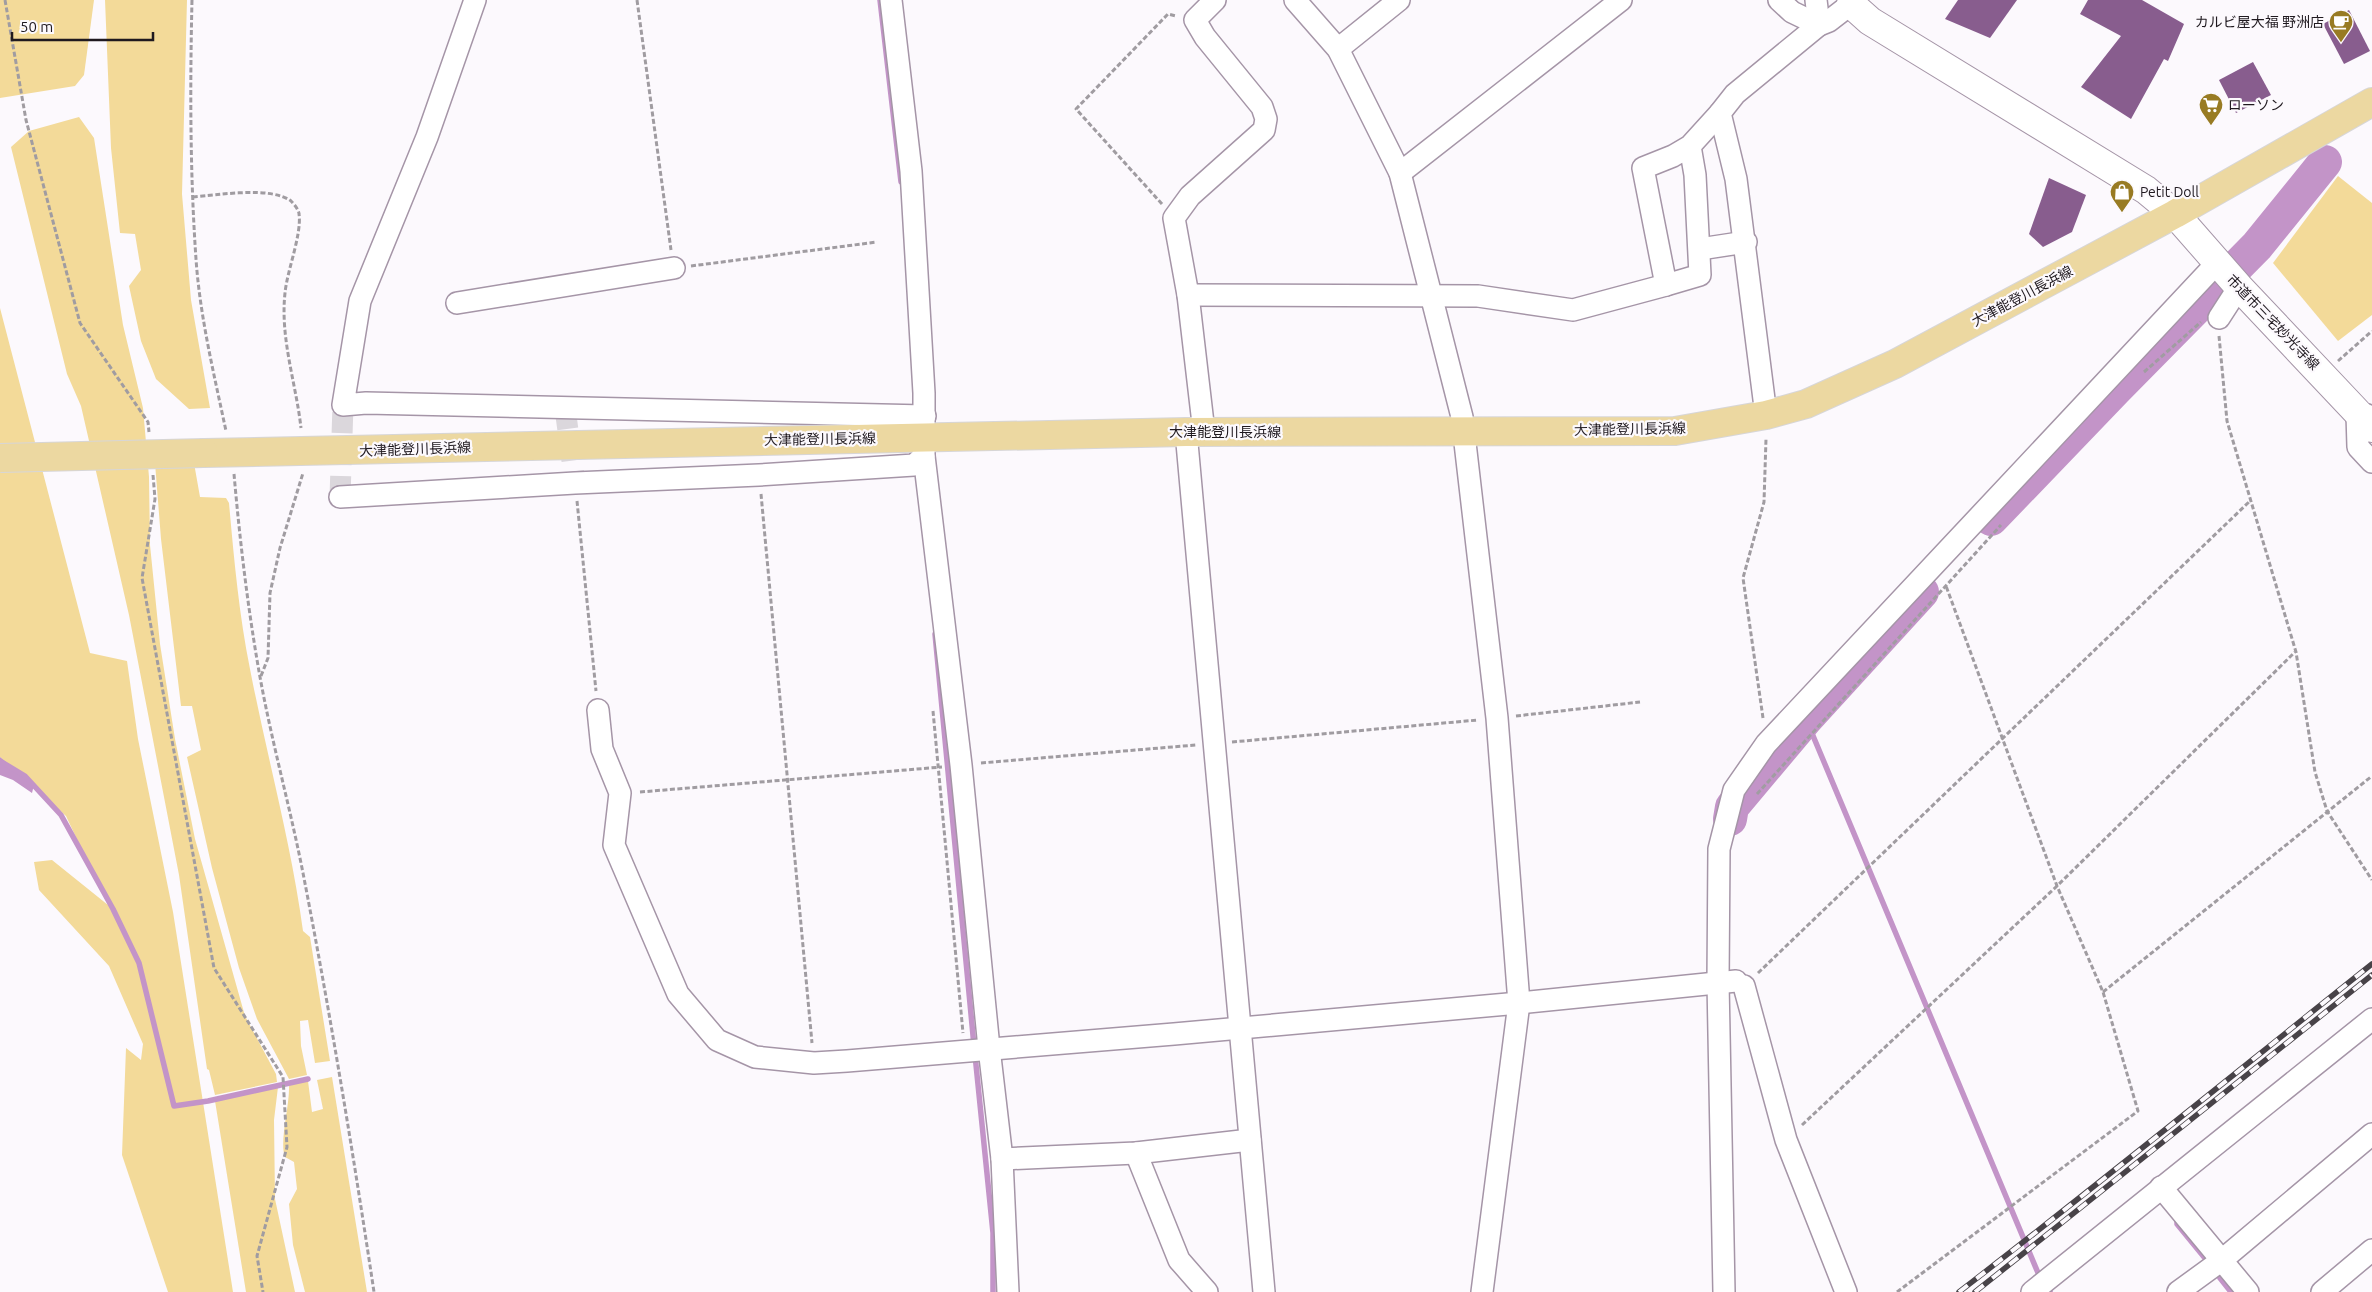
<svg xmlns="http://www.w3.org/2000/svg" width="2372" height="1292" font-family="Ubuntu,'Noto Sans JP',sans-serif">
<rect width="100%" height="100%" fill="#fcf9fd"/>
<g fill="#f3da99">
<path d="M0,0H94L84,75L75,86L0,98Z"/>
<path d="M105,0H187L182,194L191,300L210,408L189,409L156,379L141,341L129,286L141,270L135,234L120,233L111,148Z"/>
<path d="M79,117L94,138L123,325L143,408L149,477L150,545L160,644L175,739L195,839L245,1016L276,1074L277,1082L215,1095L209,1070L207,1069L179,875L129,615L81,406L67,374L11,147L29,131Z"/>
<path d="M2338,176L2372,203V315L2338,341L2273,263Z"/>
<path d="M0,308L90,653L127,661L138,739L173,912L233,1292H168L122,1155L126,1048L141,1060L143,1044L109,966L39,890L34,862L52,860L108,905L66,816L0,757Z"/>
<path d="M155,463H194L200,497L226,498L229,503C234,559 239,614 250,669C267,757 291,842 303,931L310,937L330,1061L315,1063L308,1020L300,1021L301,1046L307,1075L289,1079L257,1019L239,968L212,868L187,757L201,750L192,706H181L161,539Z"/>
<path d="M332,1077L367,1292H305L293,1245L289,1204L297,1189L294,1162L285,1157C279,1142 290,1105 289,1085L308,1081L312,1112L323,1109L317,1080Z"/>
<path d="M278,1087L274,1120L275,1199L295,1292H246L215,1101Z"/>
</g>
<path fill="#c394c8" d="M0,757L34,785L32,793L13,780L0,775Z"/>
<g fill="none" stroke-linecap="round" stroke-linejoin="round">
<g stroke="#c394c8" stroke-width="5.5">
<path d="M880,0L901,182"/>
<path d="M935,634L974,1046"/>
<path d="M1806,719L2041,1280L2050,1292"/>
<path d="M0,761L25,776L61,815L113,909L139,963L174,1106L208,1101L308,1079"/>
<path d="M975,1055L993,1233V1292"/>
<path d="M2177,1220V1224L2204,1257"/>
<path d="M2220,1278L2231,1292"/>
</g>
<g stroke="#c394c8" stroke-width="34">
<path d="M1991,519L2115,390L2257,246L2325,162"/>
<path d="M1730,819L1732,807L1806,719L1922,592"/>
</g>
</g>
<g fill="#885d8e">
<path d="M1958,0H2017L1990,38L1945,19Z"/>
<path d="M2088,0H2142L2184,24L2168,61L2164,59L2131,119L2081,87L2121,36L2080,14Z"/>
<path d="M2349,10L2370,51L2344,64L2323,24Z"/>
<path d="M2253,62L2271,95L2236,113L2219,80Z"/>
<path d="M2049,178L2086,195L2072,232L2043,247L2029,234Z"/>
</g>
<g fill="none" stroke-linecap="round" stroke-linejoin="round">
<g stroke="#dbd7dc" stroke-width="21" stroke-dasharray="21 11" stroke-linecap="butt">
<path d="M565,408L575,483"/>
<path d="M340,497L343,405"/>
</g>
<defs>
<g id="minor">
<path d="M475,0L427,137L360,301L343,405L366,403L925,416"/>
<path d="M891,0L911,171L924,393V456L961,765L989,1048L1002,1159L1008,1292"/>
<path d="M1295,0L1338,49L1400,173L1462,417L1497,718L1519,1003L1482,1292"/>
<path d="M1779,0L1792,12L1819,25L1829,21L1851,4"/>
<path d="M1338,49L1399,0"/>
<path d="M1690,146L1673,156L1643,168L1666,285L1700,275L1695,175L1690,146L1720,113"/>
<path d="M1400,173L1621,0"/>
<path d="M1700,249L1746,242"/>
<path d="M1188,295L1478,296L1573,310L1666,285"/>
<path d="M457,303L674,268"/>
<path d="M2219,318L2239,287"/>
<path d="M1766,415L1736,179L1720,113L1735,94L1819,25L1816,0"/>
<path d="M2367,415L2357,414L2358,447L2372,462"/>
<path d="M1186,432L1264,1292"/>
<path d="M1204,432L1188,295L1174,218L1190,196L1264,130L1266,119L1262,107L1205,37L1195,20L1215,0"/>
<path d="M340,497L575,483L759,475L914,465L924,456"/>
<path d="M598,710L602,749L620,793L614,845L678,994L717,1040L755,1057L814,1063L847,1061L1174,1034L1519,1003L1736,981"/>
<path d="M1744,986L1786,1140L1846,1292"/>
<path d="M1136,1153L1179,1260L1207,1292"/>
<path d="M1002,1159L1136,1153L1250,1140"/>
<path d="M2161,1187L2248,1292"/>
<path d="M1724,1292L1718,982L1719,849L1734,790L1766,744L2217,263"/>
<path d="M2032,1292L2372,1019"/>
<path d="M2178,1292L2222,1260L2372,1134"/>
<path d="M2322,1292L2372,1250"/>
</g>
<path id="tertiary" d="M1853,0L1851,4L1870,21L2146,190L2175,214L2239,287L2372,428"/>
<path id="primary" d="M204,453L1186,432L1675,431L1766,415L1806,404L1895,364L2175,214L2372,102"/>
</defs>
<use href="#minor" stroke="#a595a7" stroke-width="24"/>
<use href="#tertiary" stroke="#a595a7" stroke-width="30"/>
<use href="#primary" stroke="#d7d6d7" stroke-width="30"/>
<g stroke="#a09ca1" stroke-width="3" stroke-dasharray="5 2.5" stroke-linecap="butt">
<path d="M5,0L26,120L80,323L148,422L149,432"/>
<path d="M192,0C190,86 190,173 196,259C200,317 214,374 226,431"/>
<path d="M637,0L671,250"/>
<path d="M193,197C218,195 271,186 291,201C294,204 299,210 299,214C302,234 287,271 285,293C280,339 296,383 301,428"/>
<path d="M1162,204L1076,109L1168,14L1176,16"/>
<path d="M691,266L877,242"/>
<path d="M2219,336L2227,421L2296,652L2315,772L2327,811L2372,880"/>
<path d="M2338,361L2372,331"/>
<path d="M2144,372L2201,322"/>
<path d="M234,474C240,542 248,610 260,677C272,743 290,807 303,873C330,1012 353,1152 374,1292"/>
<path d="M153,475L155,499L142,578L214,968L283,1077L287,1147L257,1256L263,1292"/>
<path d="M761,494L812,1043"/>
<path d="M577,501L596,691"/>
<path d="M261,676L268,658L270,593L280,548L303,473"/>
<path d="M933,711L963,1033"/>
<path d="M1516,716L1640,702"/>
<path d="M1763,718L1743,578L1764,502L1766,439"/>
<path d="M1232,742L1478,720"/>
<path d="M981,763L1196,745"/>
<path d="M640,792L942,767"/>
<path d="M1757,794L2001,525"/>
<path d="M1758,973L2250,501"/>
<path d="M2103,992L2372,776"/>
<path d="M1802,1125L2057,886L2295,652"/>
<path d="M1897,1292L2138,1111L2103,992L2057,886L1946,586"/>
</g>
<use href="#minor" stroke="#fff" stroke-width="21"/>
<use href="#tertiary" stroke="#fff" stroke-width="28"/>
<use href="#primary" stroke="#ecd8a1" stroke-width="28"/>
<defs>
<g id="rail">
<path d="M1959,1292C2098,1185 2234,1074 2372,964"/>
<path d="M1975,1292L2372,975"/>
</g>
</defs>
<use href="#rail" stroke="#484348" stroke-width="5.5"/>
<use href="#rail" stroke="#fcf9fd" stroke-width="4" stroke-dasharray="11" stroke-linecap="butt"/>
<defs>
<path id="primary-bridge" d="M0,458L204,453"/>
</defs>
<use href="#primary-bridge" stroke="#d7d6d7" stroke-width="30" stroke-linecap="butt"/>
<use href="#primary-bridge" stroke="#ecd8a1" stroke-width="28"/>
</g>
<defs>
<symbol id="cafe-pin" viewBox="-11 -11 22 30"><path d="M0 17L-7.5 6A9.5 9.5 0 1 1 7.5 6Z" fill="#987b23" stroke="#fcf9fd"/><path d="M-5.5-4.5H6V0H3Q3 3.5 0 3.5H-2.5Q-5.5 3.5-5.5 0ZM3-3.2v2h1.7v-2ZM-6 4.5H4V6H-6Z" fill="#fff"/></symbol>
<symbol id="supermarket-pin" viewBox="-11 -11 22 30"><path d="M0 17L-7.5 6A9.5 9.5 0 1 1 7.5 6Z" fill="#987b23" stroke="#fcf9fd"/><path d="M-6-5.5h2.5l.6 2H6L4.5 2H-2.5L-4.4-4H-6ZM-1.5 3.2a1.3 1.3 0 1 0 .1 0ZM3 3.2a1.3 1.3 0 1 0 .1 0Z" fill="#fff"/></symbol>
<symbol id="shop-pin" viewBox="-11 -11 22 30"><path d="M0 17L-7.5 6A9.5 9.5 0 1 1 7.5 6Z" fill="#987b23" stroke="#fcf9fd"/><path d="M-5-2.5h2.3a2.7 3.5 0 0 1 5.4 0H5L5.5 6h-11ZM-1.5-2.5h3a1.5 2.3 0 0 0-3 0Z" fill="#fff"/></symbol>
</defs>
<g fill-rule="evenodd">
<use href="#cafe-pin" x="2327" y="8" width="28" height="38"/>
<use href="#supermarket-pin" x="2197" y="91" width="28" height="38"/>
<use href="#shop-pin" x="2108" y="178" width="28" height="38"/>
</g>
<g text-anchor="middle" dominant-baseline="central" stroke-width="4.5" stroke-linejoin="round" paint-order="stroke">
<g font-size="14" fill="#1f191f" stroke="#fcf9fd" text-anchor="start">
<text x="2324" y="22" text-anchor="end">カルビ屋大福 野洲店</text>
<text x="2228" y="105">ローソン</text>
<text x="2140" y="192">Petit Doll</text>
</g>
<g font-size="14" fill="#1f191f" stroke="#fcf9fd">
<text transform="translate(2022 296) rotate(-28)">大津能登川長浜線</text>
<text transform="translate(2273 322) rotate(46)">市道市三宅妙光寺線</text>
<text transform="translate(1630 429) rotate(-1)">大津能登川長浜線</text>
<text x="1225" y="432">大津能登川長浜線</text>
<text transform="translate(820 439) rotate(-1)">大津能登川長浜線</text>
<text transform="translate(415 449) rotate(-2)">大津能登川長浜線</text>
</g>
</g>
<path d="M12 32v8h141v-8" fill="none" stroke="#1f191f" stroke-width="2.5"/>
<text x="20" y="32" font-size="15" fill="#1f191f" stroke="#fcf9fd" stroke-width="4" paint-order="stroke">50 m</text>
</svg>
